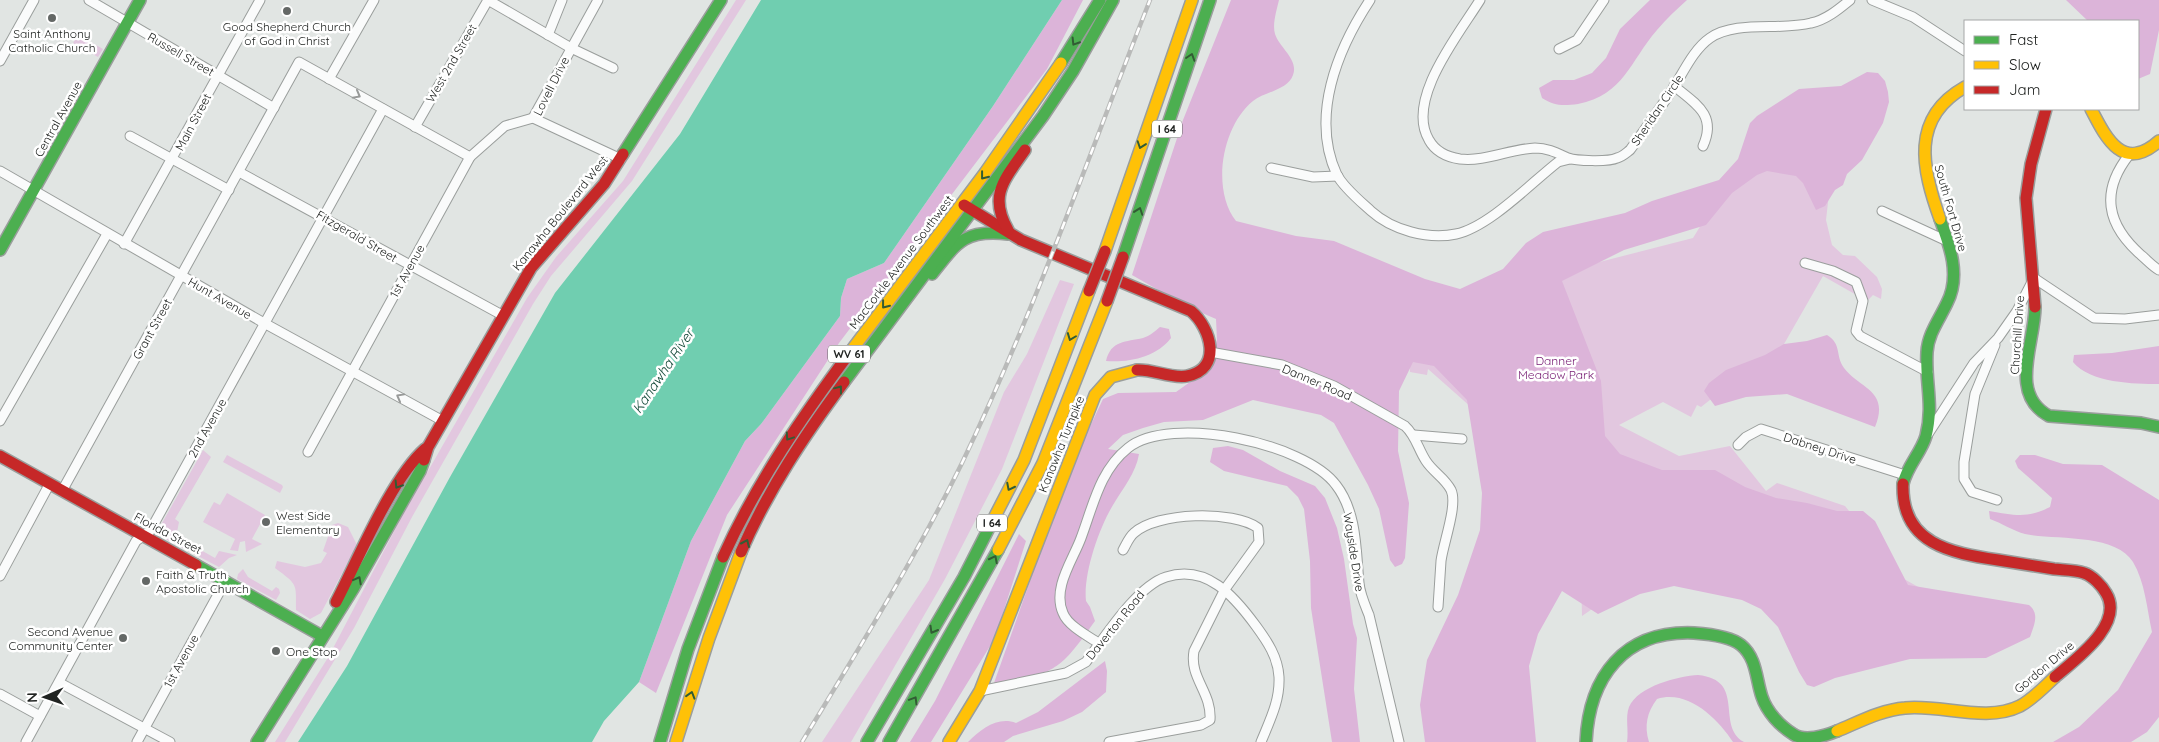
<svg xmlns="http://www.w3.org/2000/svg" width="2159" height="742" font-family="Quicksand,sans-serif">
<rect width="100%" height="100%" fill="#e1e5e3"/>
<g fill="#e2c7df">
<path d="M736,0H746L632,181L551,276L533,304L412,517L354,628L285,742H275L329,656L400,520L527,298L556,257L623,181Z"/>
<path d="M78,35L103,49L98,57L73,43Z"/>
<path d="M1756,136L1831,176L1826,220L1832,245L1843,255L1855,256L1877,277L1882,289L1881,299L1873,295L1867,301L1823,276L1784,344L1787,377H1739L1701,407L1697,405L1691,417L1663,402L1619,425L1679,456L1730,446L1766,491L1777,483L1845,506L1904,579L1931,594L1771,600L1707,579L1611,596L1582,616L1581,569L1480,415L1428,369L1427,375L1410,372L1406,302L1584,266L1693,238Z"/>
<path d="M1060,280L1074,284L1002,469L945,579L851,742H822L929,580L1004,392L1027,354Z"/>
<path d="M203,450L211,457L175,519L179,522L177,532L183,536L181,539L215,558L219,551L237,555L229,558L219,567L156,534Z"/>
<path d="M227,455L282,485L283,487L280,493L223,462Z"/>
<path d="M227,493L265,515L252,539L262,544L246,552L245,541L240,542L238,551L230,550L235,539L203,522L214,502L220,505Z"/>
<path d="M338,523L348,527L357,545L321,613L310,619L296,610C296,583 298,585 275,568L277,561L305,567L321,563L327,553L323,551L332,525Z"/>
<path d="M243,569L248,577L272,591L276,587L279,589L280,593L276,600L237,579L238,574Z"/>
</g>
<g fill="#dcb4d9">
<path d="M1062,0H1083L1047,69L839,343L727,515L656,693L639,682L691,541L745,441L761,424L840,316L841,298L847,279L884,263L993,106Z"/>
<path d="M1231,0H1279C1277,9 1272,24 1275,34C1279,47 1299,60 1293,75C1288,90 1264,92 1253,101C1222,126 1211,189 1236,221L1296,236L1334,241L1425,279L1460,289L1503,269L1526,243L1543,232L1625,213L1652,201L1719,180L1738,159L1750,123L1757,116L1799,89L1841,86L1867,72L1878,73L1885,81L1888,92L1889,102L1883,123L1862,160L1847,174L1843,185L1835,190L1825,206L1816,210L1803,183L1796,176L1767,171L1757,175L1732,193L1706,225L1624,250L1562,281L1601,381L1605,436L1620,454L1662,470H1715L1745,487L1776,498L1807,503L1837,511H1863L1875,521L1908,585L2029,605C2040,614 2034,625 2030,637L1986,658L1910,659L1835,678L1814,687L1807,685L1799,672L1778,627L1761,609L1742,600L1674,586L1640,594L1598,614L1562,591L1538,634L1529,666L1536,742H1425L1420,705L1427,660L1458,595L1480,530L1482,493L1467,400L1434,366L1413,362L1399,391L1398,451L1409,503L1405,558L1402,564L1395,567L1390,560L1379,509L1368,485L1334,423L1321,415L1253,400L1203,420L1164,422L1143,428L1123,435L1108,449L1139,454C1136,473 1123,488 1113,505C1099,528 1083,574 1086,601L1090,607L1095,621C1058,673 1056,673 994,683L1069,471L1103,399L1118,393L1176,392L1211,367L1217,340L1216,319L1186,306L1132,275L1183,120Z"/>
<path d="M1650,0H1687C1677,9 1666,19 1657,30C1630,61 1624,95 1578,104C1563,106 1554,106 1542,98L1539,88L1553,80H1574L1592,73L1606,58L1620,29Z"/>
<path d="M2066,0H2159V30L2150,74L2138,79V21H2088Z"/>
<path d="M1160,327L1169,329L1171,338C1157,357 1128,363 1106,361C1111,340 1126,342 1143,338C1150,336 1155,331 1160,327Z"/>
<path d="M1827,335C1842,344 1835,355 1844,368C1860,389 1890,390 1875,427L1787,394L1746,397L1715,406L1704,391L1709,383L1726,370L1765,355L1784,344L1807,341Z"/>
<path d="M2159,346V384C2134,384 2090,383 2073,362L2074,355L2112,353Z"/>
<path d="M1228,446L1243,450L1280,471L1315,486L1325,498L1337,528L1344,559L1353,624L1357,638L1354,689L1360,742H1332L1311,608L1310,561L1304,509L1298,497L1287,486L1224,471L1210,462L1213,448Z"/>
<path d="M2020,455H2035L2063,464L2102,465L2159,500V717L2147,732L2131,742H2053L2079,727L2118,690L2152,632C2147,609 2145,582 2133,562C2116,533 2054,540 2025,534C2014,531 2001,523 1990,519L1989,511C2014,515 2027,519 2050,507L2052,498L2018,468L2015,461Z"/>
<path d="M1019,534L1026,541L995,638L931,742H910L935,701Z"/>
<path d="M1105,661L1107,671L1106,692L1082,712L1063,721L1013,736L1004,742H968C981,729 998,716 1016,723L1038,712Z"/>
<path d="M1698,675C1747,680 1715,726 1744,742H1733C1718,719 1688,689 1657,699C1647,712 1644,726 1649,742H1627C1629,731 1625,717 1629,707C1638,686 1679,676 1698,675Z"/>
</g>
<path fill="#70ceb0" d="M761,0H1062L993,106L884,263L847,279L841,298L840,316L761,424L745,441L691,541L639,682L604,721L592,742H298L347,666L450,477L555,293L680,134Z"/>
<g fill="none" stroke-linecap="round" stroke-linejoin="round">
<defs>
<g id="street">
<path d="M89,0L274,108"/>
<path d="M1370,0C1337,50 1310,117 1337,175C1344,188 1360,201 1371,211C1392,230 1428,240 1456,234C1489,227 1531,183 1558,162L1570,159"/>
<path d="M1480,0C1459,34 1405,100 1429,140C1435,151 1447,157 1460,159C1485,162 1510,149 1535,148C1548,148 1557,153 1568,158C1576,161 1609,162 1617,158C1622,157 1626,153 1630,150C1645,129 1660,109 1674,87C1684,71 1694,49 1710,38C1736,20 1780,31 1811,23C1826,20 1839,9 1850,0"/>
<path d="M1872,0L1913,17L1965,51"/>
<path d="M548,35L562,0"/>
<path d="M1559,49L1577,40L1604,0"/>
<path d="M0,61L34,0"/>
<path d="M329,79L374,0"/>
<path d="M1674,86C1696,104 1717,115 1703,146"/>
<path d="M533,118L598,0"/>
<path d="M415,127L488,0L571,48L613,68"/>
<path d="M130,136L229,190"/>
<path d="M2129,155C2100,192 2107,225 2141,255C2147,260 2152,266 2159,270"/>
<path d="M1271,168L1313,177L1338,176"/>
<path d="M0,171L264,323L443,421"/>
<path d="M239,172L502,315"/>
<path d="M1882,211L1947,241"/>
<path d="M124,244L260,0"/>
<path d="M1805,263L1833,271L1856,282L1863,301L1856,331L1860,336L1928,372"/>
<path d="M1995,345L1975,394L1964,462V479L1972,492L1997,500"/>
<path d="M1210,352L1282,365L1334,386L1405,426C1416,436 1418,449 1426,461C1433,472 1445,478 1451,490C1458,505 1443,544 1441,561C1440,576 1439,592 1438,607"/>
<path d="M0,421L107,234"/>
<path d="M1928,434L1974,363L1998,338L2017,311L2034,278L2094,318L2125,319L2159,315"/>
<path d="M1414,435L1462,439"/>
<path d="M1738,445L1746,437L1761,429L1905,475"/>
<path d="M308,452L470,157L505,126L533,118L621,159"/>
<path d="M62,491L299,62L470,157"/>
<path d="M0,576L49,485"/>
<path d="M1100,644C1088,636 1068,626 1063,613C1052,588 1073,560 1081,538C1093,506 1100,470 1128,448C1170,414 1305,443 1336,485C1357,512 1356,551 1359,583C1360,594 1365,605 1369,615L1399,742"/>
<path d="M60,683L170,742"/>
<path d="M980,691L1066,673L1086,662C1105,637 1137,586 1166,577C1207,564 1234,596 1256,626C1267,641 1278,657 1279,677C1280,701 1270,720 1261,742"/>
<path d="M0,694L40,716"/>
<path d="M26,742L136,541L150,531L383,109"/>
<path d="M137,742L226,580"/>
<path d="M1109,742L1201,725L1210,720C1212,692 1189,678 1194,651L1225,589L1259,542L1258,528C1234,510 1156,512 1134,533C1129,537 1126,545 1123,550"/>
</g>
<g id="fast">
<path d="M1061,63L1100,0"/>
<path d="M623,154L721,0"/>
<path d="M0,250L140,0"/>
<path d="M1123,257L1210,0"/>
<path d="M932,274C957,242 965,229 1008,234"/>
<path d="M2035,307C2035,343 2008,394 2049,416L2141,423L2159,427"/>
<path d="M844,382L1043,116L1073,71L1113,0"/>
<path d="M1903,484C1907,466 1921,453 1926,436C1934,405 1925,382 1927,352C1928,334 1939,320 1947,303C1961,276 1950,246 1940,219"/>
<path d="M196,565L322,636"/>
<path d="M257,742L353,589L420,471L424,460"/>
<path d="M660,742L688,649L723,557"/>
<path d="M867,742L964,577L992,522"/>
<path d="M889,742L998,550"/>
<path d="M1586,742C1589,677 1624,630 1694,633C1708,634 1730,636 1741,645C1757,658 1756,680 1762,697C1767,712 1780,726 1793,734C1804,742 1825,736 1837,731"/>
</g>
<g id="slow">
<path d="M2091,109C2106,138 2123,173 2159,141"/>
<path d="M1940,219C1922,169 1910,118 1965,87"/>
<path d="M1105,251L1192,0"/>
<path d="M851,351L985,173L1061,63"/>
<path d="M992,522L1024,460L1089,291"/>
<path d="M998,550L1043,463L1107,301"/>
<path d="M1837,731C1859,722 1881,710 1905,708C1941,704 1986,723 2020,706C2033,699 2044,687 2055,677"/>
<path d="M676,742L709,638L741,552"/>
<path d="M949,742L980,691L1095,395L1111,377L1137,370"/>
</g>
<g id="jam">
<path d="M964,205L1021,240L1191,311C1211,328 1223,369 1187,376C1171,379 1153,369 1137,370"/>
<path d="M1008,230C988,195 1005,179 1025,150"/>
<path d="M2035,307L2026,198L2031,164L2046,109"/>
<path d="M0,456L196,565"/>
<path d="M424,460L428,447L531,268L604,184L623,154"/>
<path d="M1903,484C1901,544 1951,553 1998,560C2016,563 2035,566 2054,569C2063,570 2076,570 2084,573C2093,576 2102,586 2106,593C2125,624 2076,659 2055,677"/>
<path d="M741,552C768,490 804,436 844,382"/>
<path d="M723,557C757,482 802,417 851,351"/>
<path d="M336,602C358,560 391,479 425,449"/>
</g>
</defs>
<use href="#street" stroke="#9a9e9c" stroke-width="11"/>
<use href="#fast" stroke="#9a9e9c" stroke-width="14"/>
<use href="#slow" stroke="#9a9e9c" stroke-width="14"/>
<use href="#jam" stroke="#9a9e9c" stroke-width="14"/>
<use href="#street" stroke="#fafbfb" stroke-width="9"/>
<use href="#fast" stroke="#4caf50" stroke-width="11"/>
<use href="#slow" stroke="#ffc107" stroke-width="11"/>
<use href="#jam" stroke="#c62828" stroke-width="11"/>
<defs>
<path id="rail" d="M802,742C858,650 915,559 962,463C1034,313 1089,155 1150,0"/>
</defs>
<use href="#rail" stroke="#b9bab9" stroke-width="4.5"/>
<use href="#rail" stroke="#fff" stroke-width="2.5" stroke-dasharray="8" stroke-linecap="butt"/>
<defs>
<g id="jam-bridge">
<path d="M1089,291L1105,251"/>
<path d="M1107,301L1123,257"/>
</g>
</defs>
<use href="#jam-bridge" stroke="#9a9e9c" stroke-width="14" stroke-linecap="butt"/>
<use href="#jam-bridge" stroke="#c62828" stroke-width="11"/>
</g>
<defs><path id="oneway-chevron" d="M-2-3.5L2.5 0L-2 3.5" fill="none" stroke-width="1.6" stroke-linecap="round" stroke-linejoin="round" transform="scale(1.25)"/></defs>
<g stroke="#325c34">
<use href="#oneway-chevron" transform="translate(1075 42) rotate(122)"/>
<use href="#oneway-chevron" transform="translate(1191 57) rotate(-72)"/>
<use href="#oneway-chevron" transform="translate(1141 145) rotate(109)"/>
<use href="#oneway-chevron" transform="translate(984 176) rotate(128)"/>
<use href="#oneway-chevron" transform="translate(1139 211) rotate(-71)"/>
<use href="#oneway-chevron" transform="translate(885 305) rotate(128)"/>
<use href="#oneway-chevron" transform="translate(1071 337) rotate(111)"/>
<use href="#oneway-chevron" transform="translate(839 389) rotate(-53)"/>
<use href="#oneway-chevron" transform="translate(789 437) rotate(124)"/>
<use href="#oneway-chevron" transform="translate(398 485) rotate(122)"/>
<use href="#oneway-chevron" transform="translate(1010 487) rotate(117)"/>
<use href="#oneway-chevron" transform="translate(746 543) rotate(-66)"/>
<use href="#oneway-chevron" transform="translate(994 559) rotate(-63)"/>
<use href="#oneway-chevron" transform="translate(358 580) rotate(-62)"/>
<use href="#oneway-chevron" transform="translate(933 630) rotate(120)"/>
<use href="#oneway-chevron" transform="translate(691 695) rotate(-73)"/>
<use href="#oneway-chevron" transform="translate(914 700) rotate(-59)"/>
</g>
<g stroke="#989a99">
<use href="#oneway-chevron" transform="translate(357 95) rotate(29)"/>
<use href="#oneway-chevron" transform="translate(400 397) rotate(-151)"/>
</g>
<g fill="#646866" stroke="#fff" stroke-width="2">
<circle cx="287" cy="11" r="5"/>
<circle cx="52" cy="18" r="5"/>
<circle cx="266" cy="522" r="5"/>
<circle cx="146" cy="581" r="5"/>
<circle cx="123" cy="638" r="5"/>
<circle cx="276" cy="651" r="5"/>
</g>
<g text-anchor="middle" dominant-baseline="central" stroke-width="5" stroke-linejoin="round" paint-order="stroke">
<g fill="#fff" stroke="#646664" stroke-width="1">
<rect x="1152" y="120.5" width="30" height="17" rx="4"/>
<rect x="828" y="345.5" width="42" height="17" rx="4"/>
<rect x="977" y="514.5" width="30" height="17" rx="4"/>
</g>
<g font-size="11" font-weight="bold" fill="#212422">
<text x="1167" y="129">I 64</text>
<text x="849" y="354">WV 61</text>
<text x="992" y="523">I 64</text>
</g>
<g font-size="12" fill="#212422" stroke="#fff" text-anchor="start">
<text x="287" y="26" text-anchor="middle">Good Shepherd Church<tspan x="287" dy="14">of God in Christ</tspan></text>
<text x="52" y="33" text-anchor="middle">Saint Anthony<tspan x="52" dy="14">Catholic Church</tspan></text>
<text x="276" y="515">West Side<tspan x="276" dy="14">Elementary</tspan></text>
<text x="156" y="574">Faith &amp; Truth<tspan x="156" dy="14">Apostolic Church</tspan></text>
<text x="113" y="631" text-anchor="end">Second Avenue<tspan x="113" dy="14">Community Center</tspan></text>
<text x="286" y="651">One Stop</text>
</g>
<g font-size="12" fill="#212422" stroke="#fff">
<text transform="translate(181 54) rotate(30)">Russell Street</text>
<text transform="translate(451 63) rotate(-60)">West 2nd Street</text>
<text transform="translate(551 86) rotate(-63)">Lovell Drive</text>
<text transform="translate(1657 110) rotate(-56)">Sheridan Circle</text>
<text transform="translate(58 119) rotate(-61)">Central Avenue</text>
<text transform="translate(193 122) rotate(-62)">Main Street</text>
<text transform="translate(1951 208) rotate(74)">South Fort Drive</text>
<text transform="translate(560 213) rotate(-51)">Kanawha Boulevard West</text>
<text transform="translate(357 236) rotate(30)">Fitzgerald Street</text>
<text transform="translate(901 262) rotate(-53)">MacCorkle Avenue Southwest</text>
<text transform="translate(407 271) rotate(-61)">1st Avenue</text>
<text transform="translate(220 298) rotate(30)">Hunt Avenue</text>
<text transform="translate(152 329) rotate(-61)">Grant Street</text>
<text transform="translate(2017 335) rotate(-86)">Churchill Drive</text>
<text transform="translate(1317 382) rotate(23)">Danner Road</text>
<text transform="translate(207 428) rotate(-61)">2nd Avenue</text>
<text transform="translate(1061 444) rotate(-68)">Kanawha Turnpike</text>
<text transform="translate(1820 448) rotate(18)">Dabney Drive</text>
<text transform="translate(168 533) rotate(28)">Florida Street</text>
<text transform="translate(1354 552) rotate(81)">Wayside Drive</text>
<text transform="translate(1115 625) rotate(-51)">Daverton Road</text>
<text transform="translate(181 661) rotate(-61)">1st Avenue</text>
<text transform="translate(2044 667) rotate(-40)">Gordon Drive</text>
</g>
<g font-size="12" fill="#761b72" stroke="#fff">
<text x="1556" y="360">Danner<tspan x="1556" dy="14">Meadow Park</tspan></text>
</g>
<g font-size="14" font-style="italic" fill="#144a39" stroke="#fff">
<text transform="translate(663 371) rotate(-56)">Kanawha River</text>
</g>
</g>
<rect x="1964" y="20" width="175" height="90" fill="#ffffff" stroke="#a6a7a7"/>
<rect x="1974" y="36" width="25" height="8" fill="#4caf50" stroke="#a6a7a7"/>
<text x="2009" y="45" font-size="15" fill="#212422">Fast</text>
<rect x="1974" y="61" width="25" height="8" fill="#ffc107" stroke="#a6a7a7"/>
<text x="2009" y="70" font-size="15" fill="#212422">Slow</text>
<rect x="1974" y="86" width="25" height="8" fill="#c62828" stroke="#a6a7a7"/>
<text x="2009" y="95" font-size="15" fill="#212422">Jam</text>
<g transform="translate(45 697) rotate(268)" stroke="#ffffff" stroke-width="4" paint-order="stroke">
<path d="M0-4L9 19L0 12L-9 19Z" fill="#212422"/>
<text y="-8" font-size="14" font-weight="bold" text-anchor="middle" fill="#212422">N</text>
</g>
</svg>
